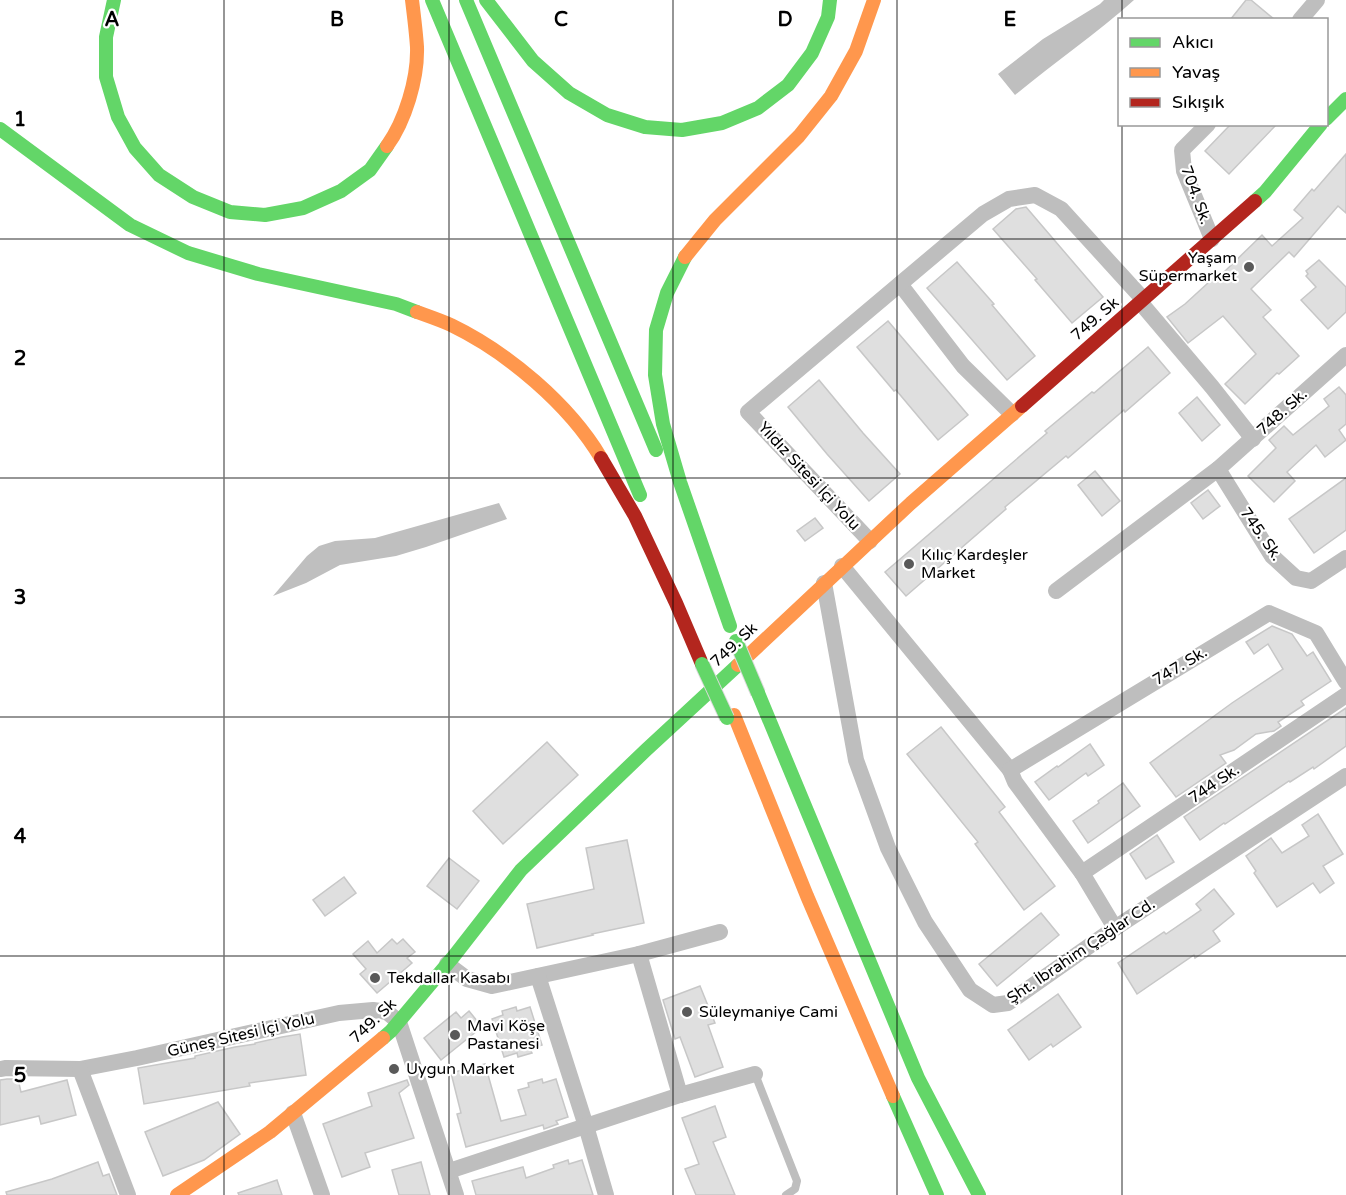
<svg xmlns="http://www.w3.org/2000/svg" width="1346" height="1195" font-family="'Varela Round',sans-serif">
<rect width="100%" height="100%" fill="#fff"/>
<g fill="#bfbfbf">
<path d="M1104,0H1134C1096,34 1054,63 1015,95L998,74L1043,39L1100,4Z"/>
<path d="M499,503L507,519L426,547L396,556L340,565L306,583L273,596L307,556L319,546L335,541L375,538Z"/>
</g>
<g fill="#dfdfdf" stroke="#c7c7c7" stroke-width="1.5">
<path d="M1246,0H1251L1275,20H1230Z"/>
<path d="M1231,124H1277L1229,174L1205,151Z"/>
<path d="M1346,154V213L1338,206L1294,257L1289,252L1251,289L1271,310L1263,317L1299,356L1279,374L1277,373L1245,404L1225,384L1256,354L1223,316L1188,343L1167,317L1185,304L1220,272L1222,274L1262,235L1272,246L1303,218L1294,210L1312,189L1314,191Z"/>
<path d="M1026,207L1103,297L1072,323L1035,280L1037,279L993,229L1016,209Z"/>
<path d="M1319,260L1346,287V312L1328,329L1301,300L1316,287L1306,276L1308,274L1306,271Z"/>
<path d="M957,262L994,304L992,305L1035,356L1007,380L927,288Z"/>
<path d="M888,321L968,415L938,440L896,390L894,391L857,347Z"/>
<path d="M1148,347L1170,373L1125,412L1124,410L1068,458L1066,456L1005,507L1006,509L906,596L885,572L1047,433L1045,431L1092,392L1094,393Z"/>
<path d="M819,380L863,433L900,474L869,501L827,454L788,407Z"/>
<path d="M1339,387L1346,395V424L1339,430L1346,440L1325,457L1316,445L1287,472L1295,481L1274,502L1248,476L1276,448L1269,440L1284,426L1293,435L1329,406L1324,399Z"/>
<path d="M1197,397L1220,425L1202,441L1179,413Z"/>
<path d="M1095,471L1120,501L1102,516L1078,485Z"/>
<path d="M1346,478V530L1314,553L1289,519Z"/>
<path d="M1208,490L1220,506L1203,519L1191,503Z"/>
<path d="M815,518L823,528L805,541L797,531Z"/>
<path d="M1272,626L1292,634L1307,656L1313,652L1331,681L1301,701L1304,705L1278,722L1281,726L1274,731L1256,734L1234,750L1220,755L1226,763L1176,797L1150,763L1232,703L1283,669L1268,644L1254,654L1246,642Z"/>
<path d="M1346,708V746L1314,769L1313,767L1290,782L1289,781L1225,824L1224,823L1200,840L1184,817Z"/>
<path d="M941,727L1005,807L999,812L1055,886L1024,910L975,844L978,842L907,754Z"/>
<path d="M547,742L578,775L503,844L473,811Z"/>
<path d="M1090,744L1104,765L1088,776L1086,773L1049,800L1035,782L1057,766L1058,767Z"/>
<path d="M1123,783L1140,806L1088,843L1073,821L1099,803L1098,801Z"/>
<path d="M1318,814L1343,854L1323,866L1334,883L1320,893L1313,883L1277,907L1254,873L1256,871L1246,856L1271,838L1282,853L1309,836L1302,825Z"/>
<path d="M1157,835L1174,862L1146,879L1130,854Z"/>
<path d="M627,840L644,923L592,934L593,935L537,948L527,904L594,889L586,848Z"/>
<path d="M449,858L479,881L457,909L427,886Z"/>
<path d="M344,877L356,893L325,916L313,900Z"/>
<path d="M1214,889L1234,914L1213,931L1220,941L1195,958L1194,955L1137,994L1118,963L1164,932L1166,934L1201,910L1196,904Z"/>
<path d="M1041,913L1059,935L997,986L979,964Z"/>
<path d="M392,939L397,944L403,939L415,952L407,958L412,963L377,993L360,974L366,969L353,954L368,941L377,953Z"/>
<path d="M700,986L715,1023L708,1025L723,1067L695,1077L680,1037L675,1039L663,1000Z"/>
<path d="M1058,994L1081,1027L1053,1047L1051,1044L1029,1060L1008,1030Z"/>
<path d="M516,1007L517,1011L530,1007L542,1045L530,1049L532,1053L518,1057L517,1053L504,1057L492,1019L503,1015L502,1011Z"/>
<path d="M469,1011L482,1027L441,1060L424,1038L456,1012L461,1018Z"/>
<path d="M300,1034L306,1075L249,1083L250,1086L144,1104L138,1068L195,1058V1056L235,1047L255,1044V1043L282,1037Z"/>
<path d="M485,1064L501,1121L526,1115L518,1090L529,1087L528,1083L542,1079L543,1083L556,1079L568,1117L556,1121L558,1124L544,1129L543,1125L466,1147L457,1114L461,1113L451,1073Z"/>
<path d="M7,1079H18L21,1092L67,1080L76,1115L41,1124L39,1116L0,1125V1080Z"/>
<path d="M407,1080L409,1085L399,1093L414,1138L365,1153L370,1167L342,1177L323,1124L372,1106L368,1093Z"/>
<path d="M218,1102L240,1134L204,1160L163,1176L145,1132Z"/>
<path d="M715,1106L726,1137L713,1142L735,1195H696L685,1169L699,1164L682,1118Z"/>
<path d="M568,1160L569,1164L582,1160L593,1195H476L472,1181L523,1167L526,1178L554,1168L553,1165Z"/>
<path d="M98,1162L103,1176L109,1174L117,1195H7L6,1192L52,1179Z"/>
<path d="M421,1162L430,1195H399L392,1170Z"/>
<path d="M277,1180L282,1195H239L238,1193Z"/>
</g>
<g fill="none" stroke-linecap="round" stroke-linejoin="round">
<path stroke="#bebebe" stroke-width="8" d="M755,1074L797,1181L795,1189L786,1195"/>
<g stroke="#bebebe" stroke-width="16">
<path d="M1300,20L1317,0"/>
<path d="M1208,124L1182,150L1184,171L1212,239"/>
<path d="M900,284L963,366L1012,414"/>
<path d="M1140,302L1212,387L1253,439"/>
<path d="M1218,469L1272,556L1296,578L1311,581L1346,558"/>
<path d="M870,541L748,412L983,214L1009,199L1035,195L1061,209L1143,299"/>
<path d="M842,566L1010,770"/>
<path d="M824,583L856,760L888,848L925,922L970,990L993,1005L1008,1003L1115,928L1346,776"/>
<path d="M1056,591L1218,469L1346,355"/>
<path d="M1082,873L1346,695"/>
<path d="M1115,928L1082,873L1015,782L1010,770L1269,613L1316,633L1346,682"/>
<path d="M639,954L680,1095"/>
<path d="M447,964L467,979L492,986L639,954L720,932"/>
<path d="M538,976L586,1126L606,1195"/>
<path d="M0,1069L6,1068L80,1069L137,1058L339,1013L373,1010L387,1012L399,1022L456,1195"/>
<path d="M80,1069L128,1195"/>
<path d="M293,1113L322,1195"/>
<path d="M449,1171L680,1095L755,1074"/>
</g>
<g stroke="#63d668" stroke-width="14">
<path d="M114,0L106,37V77L118,117L135,148L159,175L193,197L230,212L265,215L303,208L341,191L370,170L387,146"/>
<path d="M432,0L640,495"/>
<path d="M466,0L656,450"/>
<path d="M486,0L533,61L569,93L607,115L645,127L682,130L722,123L758,108L788,85L812,53L828,17L830,0"/>
<path d="M1326,119L1346,99"/>
<path d="M0,129L130,225L188,253L258,274L396,304L417,312"/>
<path d="M1255,201L1265,192L1321,124"/>
<path d="M685,257L667,293L656,330L655,375L663,424L680,482L730,626"/>
<path d="M758,693L918,1078L979,1195"/>
<path d="M383,1038L391,1031L454,956L521,870L646,750L738,665"/>
<path d="M893,1096L937,1195"/>
</g>
<g stroke="#ff974d" stroke-width="14">
<path d="M387,146C405,121 418,79 417,47C416,32 414,16 412,0"/>
<path d="M685,257L715,220L799,136L831,96L856,51L874,0"/>
<path d="M417,312C428,316 440,320 451,325C507,352 569,404 601,458"/>
<path d="M738,665L911,503L1022,406"/>
<path d="M734,715L807,896L893,1096"/>
<path d="M177,1195L270,1132L383,1038"/>
</g>
<g stroke="#b3261e" stroke-width="14">
<path d="M1022,406L1255,201"/>
<path d="M601,458L635,516L676,603L702,664"/>
</g>
<defs>
<g id="fast-bridge">
<path d="M736,641L758,693"/>
<path d="M702,664L727,718"/>
</g>
</defs>
<use href="#fast-bridge" stroke="#dbdbdb" stroke-width="16" stroke-linecap="butt"/>
<use href="#fast-bridge" stroke="#63d668" stroke-width="14"/>
</g>
<path fill="none" stroke="#000" stroke-width="1.5" stroke-opacity="0.55" d="M224,0V1195M449,0V1195M673,0V1195M897,0V1195M1122,0V20M1122,124V1195M0,239H1346M0,478H1346M0,717H1346M0,956H1346"/>
<g fill="#595959" stroke="#fff" stroke-width="2">
<circle cx="1249" cy="267" r="6"/>
<circle cx="909" cy="564" r="6"/>
<circle cx="375" cy="978" r="6"/>
<circle cx="687" cy="1012" r="6"/>
<circle cx="455" cy="1035" r="6"/>
<circle cx="394" cy="1069" r="6"/>
</g>
<g text-anchor="middle" dominant-baseline="central" stroke-width="4.5" stroke-linejoin="round" paint-order="stroke">
<g font-size="16" fill="#000" stroke="#fff">
<text transform="translate(1196 195) rotate(70)">704. Sk.</text>
<text transform="translate(1095 319) rotate(-41)">749. Sk</text>
<text transform="translate(1282 412) rotate(-42)">748. Sk.</text>
<text transform="translate(809 476) rotate(47)">Yıldız Sitesi İçi Yolu</text>
<text transform="translate(1261 534) rotate(55)">745. Sk.</text>
<text transform="translate(734 645) rotate(-43)">749. Sk</text>
<text transform="translate(1180 666) rotate(-31)">747. Sk.</text>
<text transform="translate(1214 784) rotate(-34)">744 Sk.</text>
<text transform="translate(1081 951) rotate(-34)">Şht. İbrahim Çağlar Cd.</text>
<text transform="translate(373 1021) rotate(-44)">749. Sk</text>
<text transform="translate(241 1035) rotate(-13)">Güneş Sitesi İçi Yolu</text>
</g>
<g font-size="16" fill="#000" stroke="#fff" text-anchor="start">
<text x="1237" y="258" text-anchor="end">Yaşam<tspan x="1237" dy="18">Süpermarket</tspan></text>
<text x="921" y="555">Kılıç Kardeşler<tspan x="921" dy="18">Market</tspan></text>
<text x="387" y="978">Tekdallar Kasabı</text>
<text x="699" y="1012">Süleymaniye Cami</text>
<text x="467" y="1026">Mavi Köşe<tspan x="467" dy="18">Pastanesi</tspan></text>
<text x="406" y="1069">Uygun Market</text>
</g>
</g>
<g font-size="20" text-anchor="middle" font-weight="bold" fill="#000" stroke="#fff" stroke-width="4.5" stroke-linejoin="round" paint-order="stroke">
<text x="112" y="26">A</text>
<text x="337" y="26">B</text>
<text x="561" y="26">C</text>
<text x="785" y="26">D</text>
<text x="1010" y="26">E</text>
<text x="20" y="126">1</text>
<text x="20" y="365">2</text>
<text x="20" y="604">3</text>
<text x="20" y="843">4</text>
<text x="20" y="1082">5</text>
</g>
<rect x="1118" y="18" width="210" height="108" fill="#ffffff" stroke="#999999" stroke-width="1.5"/>
<rect x="1130" y="38" width="30" height="9" fill="#63d668" stroke="#999999" stroke-width="1.5"/>
<text x="1172" y="48" font-size="18" fill="#000000">Akıcı</text>
<rect x="1130" y="68" width="30" height="9" fill="#ff974d" stroke="#999999" stroke-width="1.5"/>
<text x="1172" y="78" font-size="18" fill="#000000">Yavaş</text>
<rect x="1130" y="98" width="30" height="9" fill="#b3261e" stroke="#999999" stroke-width="1.5"/>
<text x="1172" y="108" font-size="18" fill="#000000">Sıkışık</text>
</svg>
